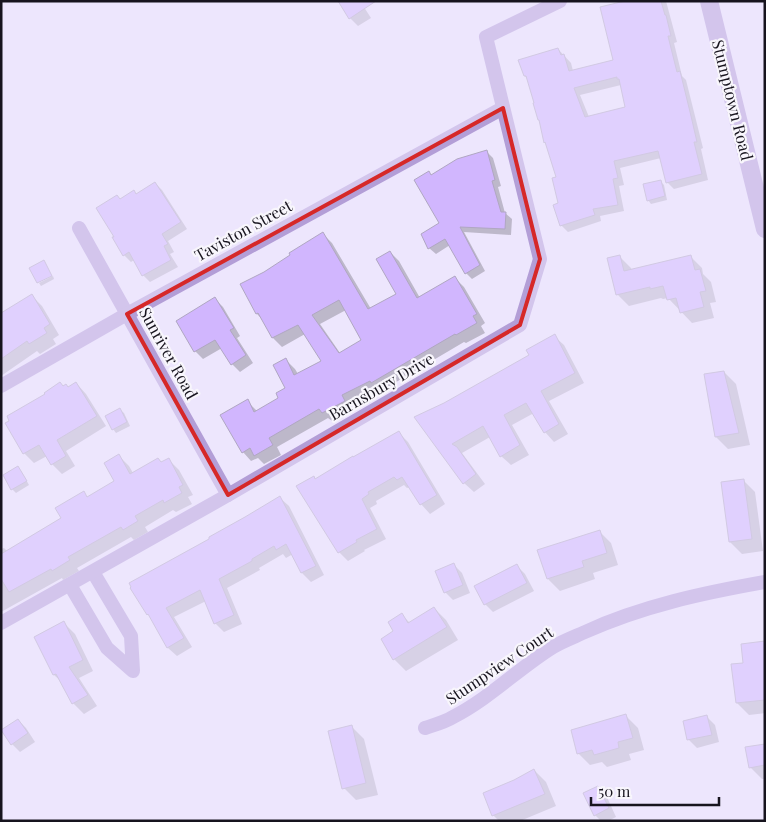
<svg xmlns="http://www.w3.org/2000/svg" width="766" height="822" font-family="'Playfair Display',serif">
<rect width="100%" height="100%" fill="#ede6fd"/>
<g fill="#0003" fill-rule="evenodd">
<path d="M360,1L371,18L358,26L350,18Z"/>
<path d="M629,1H666L677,42L674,43L682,76L686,80L703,148L701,149L708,180L674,189L667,182L661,158L620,168L624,185L619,186L624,211L600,216L601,221L568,232L561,225L557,178L548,145L545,142L528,80L525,76L558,49L571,63L573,71L615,61ZM621,85L627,108L589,117L580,95Z"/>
<path d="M487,152L493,158L501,186L498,187L505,213L512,219L511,235L464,232L485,271L472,279L466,273L450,245L436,254L429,248L440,223L431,176Z"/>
<path d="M660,181L664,185L667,200L651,204L648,200Z"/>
<path d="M155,183L162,190L187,229L168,241L174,252L170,254L178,267L150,282L143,275L134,260L131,262L124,255L120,200L137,195Z"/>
<path d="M323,234L332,243L371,309L397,294L390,252L399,261L420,298L455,278L464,287L485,323L481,326L485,333L466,343L464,342L381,391L380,389L350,404L353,410L332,421L328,418L277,447L281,455L264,464L258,458L251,461L243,452L247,401L257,411L280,398L286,388V360L295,369L298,374L323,361L305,334L282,347L273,338L263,320L257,314L242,285L264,273ZM346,310L363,340L340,353L320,324Z"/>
<path d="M620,257L631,268L632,271L691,257L702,268L703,274L711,282L716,302L710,303L714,318L692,323L668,298L663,299L661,298L629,306L618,295L608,259Z"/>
<path d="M53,276L54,279L41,286L39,283Z"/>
<path d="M32,296L42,306L59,335L53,339L56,344L40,354L37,351L1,376V314Z"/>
<path d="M215,299L223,307L240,336L237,338L253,363L240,372L232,364L222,348L203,359L195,351Z"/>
<path d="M554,336L564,345L584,383L549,401L568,434L554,442L545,432L534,413L512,425L529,455L511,465L501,456L490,437L462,453L485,484L474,492L464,483L416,418L444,404L531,355Z"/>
<path d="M724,372L736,384L750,445L728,449L716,437Z"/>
<path d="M76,383L86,394L106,426L66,451L75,466L62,474L52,464L47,456L34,463L24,453L7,424L63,387L68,388Z"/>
<path d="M120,410L124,413L130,426L116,433L113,429Z"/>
<path d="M399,433L408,442L445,504L430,514L421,504L410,487L407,488L404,485L376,501L377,504L370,508L386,539L364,550L365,551L348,561L339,552L315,480Z"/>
<path d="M119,456L129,466L133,473L158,459L162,463L169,460L179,470L193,495L188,497L192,504L176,512L173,510L145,527L148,532L134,540L131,537L77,568L79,571L63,580L62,578L1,612V549L4,548L7,551L62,518L83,493L88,498L115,481Z"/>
<path d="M18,468L21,471L29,485L16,493L12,489Z"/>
<path d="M743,480L755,492L763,551L742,554L730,542Z"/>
<path d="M280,498L289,506L324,575L311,582L302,573L293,554L286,558L283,554L259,568L260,570L227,588L242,624L224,632L215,623L206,601L174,617L192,647L177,656L168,648L151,617L132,588Z"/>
<path d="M599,531L611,543L618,565L593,573L595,579L560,591L548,579Z"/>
<path d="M454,565L462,573L470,593L453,600L445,592L437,572Z"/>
<path d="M517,566L525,574L534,591L493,612L485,604Z"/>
<path d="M434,608L446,620L458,640L406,671L394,659L382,640L395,632L402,615L410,623Z"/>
<path d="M64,623L75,634L93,671L79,678L97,706L84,714L73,703L63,683L54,675Z"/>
<path d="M765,642V713L749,715L737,703L744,664Z"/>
<path d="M626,716L638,728L644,750L629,754L631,760L607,767L602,762L590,765L578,753Z"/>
<path d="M707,717L715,725L719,742L697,748L689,740Z"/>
<path d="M18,720L26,728L35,742L20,752L12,744Z"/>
<path d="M352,727L364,739L378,795L356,800L344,788Z"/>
<path d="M765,745V779H762L750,767Z"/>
<path d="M534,770L546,782L556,806L520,821H499L493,815Z"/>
<path d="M598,787L606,795L616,817L608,821H601L595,815Z"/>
</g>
<g fill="#d1b6fe" stroke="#b0a7c2" fill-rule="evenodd">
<path d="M338,1H376L349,19Z"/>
<path d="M625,1H661L665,15H666L671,36H668L677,72L680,71L691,116L697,142H694L702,174L666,183L658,151L614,161L618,178L613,179L618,205L593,209L595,215L560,226L553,205L558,203L552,178L556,177L545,142L544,143L539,120H538L533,103H534L526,76H524L518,60L558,48L561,55L564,54L569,71L613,60L600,7ZM617,77V79H619L625,107L585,117L574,88Z"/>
<path d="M487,150L495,180L492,181L501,212H506L505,229L460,227L480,265L465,274L445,239L428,249L421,234L439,223L414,180L429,171L431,175L457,159Z"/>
<path d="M661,180L665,196L647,201L643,184Z"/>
<path d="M155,182L181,222L162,234L168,244L164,246L171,260L142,276L129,252L123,256L112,237H114L96,208L117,195L120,199L134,190L136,194Z"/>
<path d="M323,232L368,309L396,294L376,259L390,251L417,298L455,276L477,314L473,316L477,323L456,335L455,334L371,383L370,381L342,395L345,401L322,413L319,409L269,438L273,445L254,456L250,448L242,453L220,415L248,399L254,412L278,398L276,393L285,388L273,365L286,358L294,375L321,361L298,325L272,338L258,313L256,314L240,284L264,272L290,255L289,253ZM339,300L361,340L339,353L312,315Z"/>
<path d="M620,255L624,271L691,255L695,270L700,269L706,291L700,292L704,307L680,313L676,298L667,300L663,286L650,289V287L616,295L607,258Z"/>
<path d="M44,260L52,276L37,283L29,268Z"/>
<path d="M32,294L50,324L44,328L47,333L29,344L27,341L1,359V313Z"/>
<path d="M215,297L234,328L230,330L246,355L231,365L215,340L194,352L176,321Z"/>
<path d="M555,334L575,373L541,391L559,424L544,433L526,403L504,415L520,445L500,457L483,426L452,444L457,447L476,474L463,484L414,417L444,403L529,355L526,350Z"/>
<path d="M724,371L739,433L715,437L704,374Z"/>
<path d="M60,382L63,386L66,384L68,387L76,382L97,416L57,440L66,456L51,465L39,445L23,454L5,423L9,421L7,416L45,394L44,393Z"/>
<path d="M120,408L127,422L112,430L105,416Z"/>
<path d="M399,431L437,495L420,505L402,477L397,480L394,477L368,492L369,494L362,499L377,529L356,540L357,542L338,553L296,486L314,476L315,479L353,456V457Z"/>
<path d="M119,454L130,474L158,458L161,462L169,458L183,485L179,487L182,493L164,503L163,500L135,516L138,521L123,530L121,527L68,557L70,560L52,571L51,569L9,592L1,579V554L61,518L55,508L84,491L87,497L114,481L104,463Z"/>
<path d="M18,466L27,481L11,490L3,475Z"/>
<path d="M744,479L752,539L729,542L721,482Z"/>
<path d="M280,496L316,566L301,573L286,544L276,550L274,546L252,559V561L219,579L234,615L214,624L200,590L166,608L184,638L167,648L148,614L147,615L130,588L131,587L129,583L209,539V537L245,517Z"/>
<path d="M600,530L607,553L582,561L584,567L547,579L537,550Z"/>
<path d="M454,563L463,585L444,593L435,571Z"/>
<path d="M517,564L527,583L484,605L474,586Z"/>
<path d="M434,607L447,627L393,660L381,639L393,631L388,622L402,613L408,623Z"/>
<path d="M64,621L83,660L69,667L88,695L72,704L56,674L53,675L34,637Z"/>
<path d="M765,641V700L736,703L731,664L743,663L741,644Z"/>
<path d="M626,714L633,738L618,742L619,748L594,755L592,750L577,754L571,730Z"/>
<path d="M707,715L712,735L687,740L683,721Z"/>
<path d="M18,719L28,733L11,745L1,730Z"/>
<path d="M352,725L366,783L342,789L328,731Z"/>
<path d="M765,744V765L749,768L745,747Z"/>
<path d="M534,769L545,794L492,816L483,793L514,780Z"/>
<path d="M598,786L609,808L594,816L583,793Z"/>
</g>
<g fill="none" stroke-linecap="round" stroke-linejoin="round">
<g stroke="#b39ed7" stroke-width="14">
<path d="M79,228L228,495"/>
<path d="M1,386L127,314L503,108"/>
<path d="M70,585L107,648L133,671L131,636L93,572"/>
<path d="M1,623L228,495L520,325L540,259L486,37L560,1"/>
<path d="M425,728C434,725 445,722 453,717C490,698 519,668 553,647C563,641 574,637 585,632C642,606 703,593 765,582"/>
</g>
<path stroke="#b39ed7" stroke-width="18" d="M709,1L765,229"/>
</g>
<path d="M0 0H766V822H0ZM503,108L540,259L520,325L228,495L127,314Z" fill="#ede6fd" fill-opacity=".55" fill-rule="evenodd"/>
<path fill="none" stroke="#d62828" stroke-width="4" stroke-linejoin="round" d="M503,108L540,259L520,325L228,495L127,314Z"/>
<g text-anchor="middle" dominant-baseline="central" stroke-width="4.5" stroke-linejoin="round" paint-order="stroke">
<g font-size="16" fill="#17141e" stroke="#f8f6fc">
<text transform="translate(733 100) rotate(76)">Stumptown Road</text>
<text transform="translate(243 230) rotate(-29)">Taviston Street</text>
<text transform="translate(169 353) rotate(61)">Sunriver Road</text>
<text transform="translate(381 386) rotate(-30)">Barnsbury Drive</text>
<text transform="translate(499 665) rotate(-34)">Stumpview Court</text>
</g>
</g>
<rect width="766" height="822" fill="none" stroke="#17141e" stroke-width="5"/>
<path d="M591 797v8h128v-8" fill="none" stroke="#17141e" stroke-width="2.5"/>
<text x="598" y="797" font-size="15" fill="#17141e" stroke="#f8f6fc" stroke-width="4" paint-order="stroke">50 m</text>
</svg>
